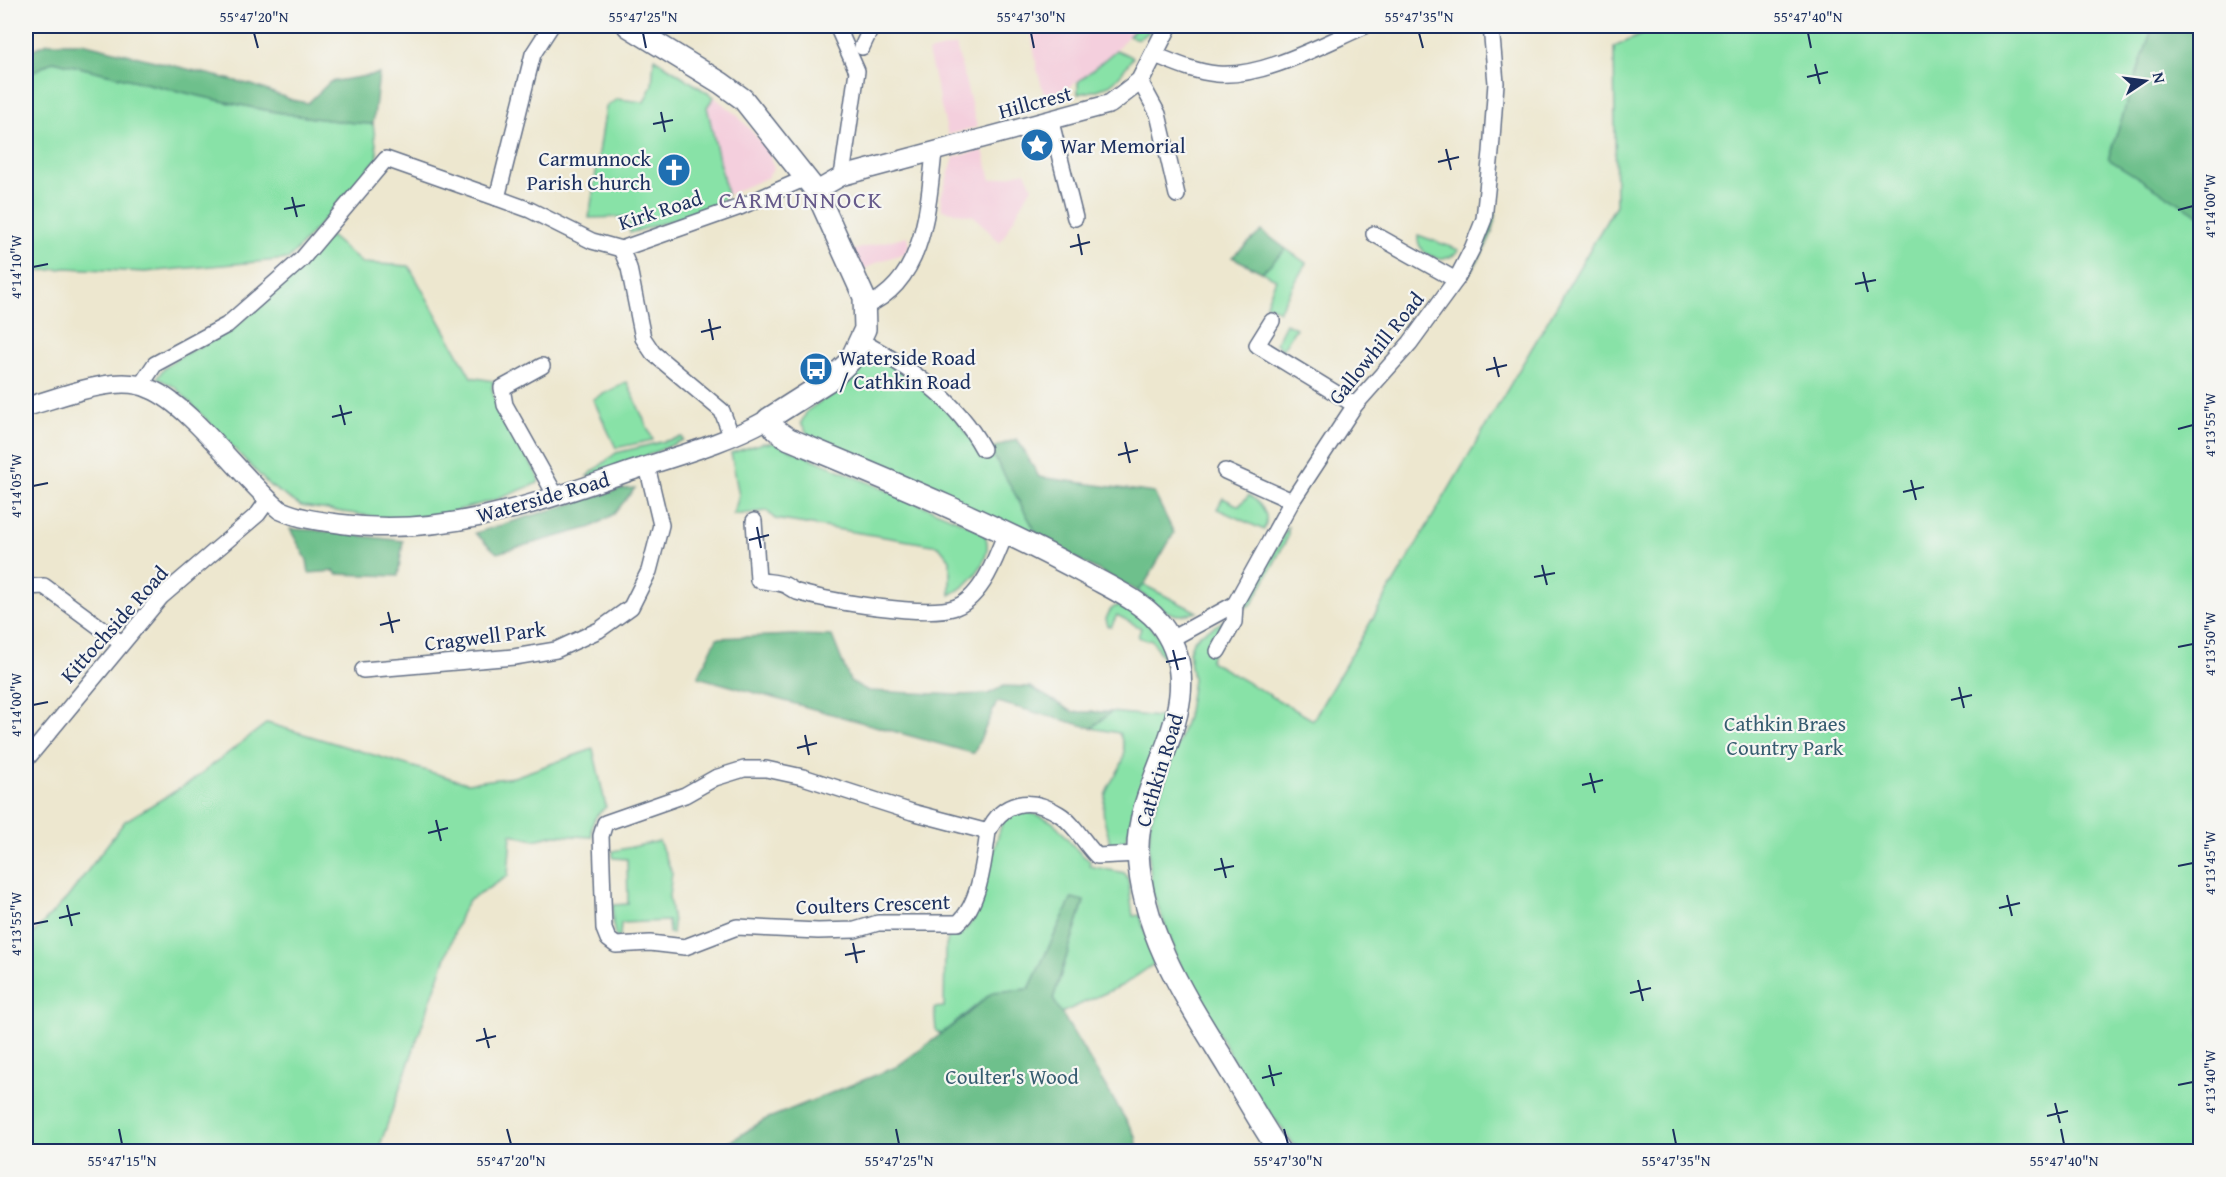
<svg xmlns="http://www.w3.org/2000/svg" width="2226" height="1177" font-family="'Gentium Book Plus',serif">
<rect width="100%" height="100%" fill="#f6f6f2"/>
<filter id="ink" filterUnits="userSpaceOnUse"><feTurbulence type="fractalNoise" baseFrequency=".0167" numOctaves="2"/><feDisplacementMap in="SourceGraphic" scale="12" xChannelSelector="R" yChannelSelector="G"/><feConvolveMatrix kernelMatrix="1 2 1 2 8 2 1 2 1" color-interpolation-filters="sRGB"/></filter>
<filter id="wash" filterUnits="userSpaceOnUse"><feTurbulence type="fractalNoise" baseFrequency=".008" numOctaves="4" result="noise"/><feDisplacementMap in="SourceGraphic" scale="24" xChannelSelector="R" yChannelSelector="G"/><feGaussianBlur stdDeviation="1.35" result="paint"/><feColorMatrix in="noise" values="0 0 0 0 0 0 0 0 0 0 0 0 0 0 0 0 0 1.4 0 .05"/><feComposite in="paint" operator="in"/></filter>
<g filter="url(#wash)">
<rect width="100%" height="100%" fill="#ede7cf"/>
<g fill="#f4cfdd">
<path d="M1030,26H1138L1099,67L1057,95L1045,98L1037,69Z"/>
<path d="M956,45L977,127L948,135L928,52Z"/>
<path d="M714,97L737,115L767,149L774,168L768,177L727,195L707,107Z"/>
<path d="M983,150L991,180L1025,172L1032,187L1000,243L974,216L942,210L941,197L954,157Z"/>
<path d="M907,236L909,246L905,253L880,261L861,271L850,251Z"/>
</g>
<g fill="#88e2a7" stroke="#528882" stroke-width="1.5">
<path d="M1138,26L1150,27L1148,33L1138,39L1129,36Z"/>
<path d="M1661,26H2200V1151H1299L1244,1079L1181,967L1152,891L1149,856L1150,822L1187,717L1193,680L1189,652L1193,642L1200,634L1224,621L1210,661L1313,720L1616,205L1614,47Z"/>
<path d="M1116,50L1133,57C1113,86 1113,87 1078,94V82Z"/>
<path d="M654,58L714,97L707,107L727,195L710,209L630,233L629,217L589,218L606,107L617,99L644,102L652,85Z"/>
<path d="M53,61C155,84 269,118 373,124L378,158L289,259L145,272L66,268L26,273V76Z"/>
<path d="M1418,235L1459,250C1447,267 1415,256 1418,235Z"/>
<path d="M330,236L362,263L409,266L471,377L494,381L492,387L494,397L539,478L538,483L498,499L448,513L420,517L391,519L301,506L270,486L175,387L157,378C172,353 206,347 229,330C268,303 299,270 330,236Z"/>
<path d="M1286,249L1306,263L1279,311L1266,304L1276,279L1262,272Z"/>
<path d="M1286,323L1296,328L1282,350L1276,343Z"/>
<path d="M873,354L908,375L949,409L982,453L990,449L1040,539L810,438L801,423L807,411L855,377Z"/>
<path d="M627,382L653,440L616,448L593,399Z"/>
<path d="M682,437L683,440L616,469L586,477L616,453Z"/>
<path d="M763,443H775L983,531C997,555 972,584 950,595V560L939,546L775,519L767,511L733,515L739,496L731,453Z"/>
<path d="M1249,495C1262,505 1271,514 1264,530L1217,509L1223,498L1239,506Z"/>
<path d="M1288,526V537L1252,604L1244,608Z"/>
<path d="M1144,585L1197,612C1169,622 1160,605 1137,591Z"/>
<path d="M1123,605C1162,633 1168,641 1171,689L1167,664L1151,639L1147,640L1138,637L1141,628L1117,615L1111,627L1108,626L1106,619C1110,609 1112,606 1123,605Z"/>
<path d="M1111,712L1167,718L1127,837L1123,842L1110,844C1108,830 1101,817 1104,802C1108,772 1135,768 1119,733L1092,728Z"/>
<path d="M267,723L467,783L514,777L593,749L606,807C594,816 591,822 592,837L555,835L534,840L511,834L508,876L468,901L461,914L378,1151H26V941L68,897L125,821L189,783Z"/>
<path d="M1020,811C1069,819 1058,839 1090,861L1089,866L1125,873L1128,879L1133,916L1140,915L1154,964L1123,985L1061,1013L1053,999L1084,902L1072,898L1029,989L993,992L941,1034L936,1031L934,1008L944,1007L945,951L949,933L964,931L974,919L1001,826L1007,816Z"/>
<path d="M659,841L672,873L669,896L673,922L672,934L669,933L668,921L621,923L620,936L617,939C612,929 612,916 613,905L628,904L627,859L613,858V851Z"/>
</g>
<g fill="#6ec08c" stroke="#447875" stroke-width="1.5">
<path d="M2153,26H2200V216L2108,159Z"/>
<path d="M48,43H82L252,85L292,100L308,103L330,82L379,74L373,124C269,118 155,84 53,61L26,76V52Z"/>
<path d="M1491,203C1506,222 1477,264 1464,279Z"/>
<path d="M1262,231L1286,249L1262,272L1232,257Z"/>
<path d="M1017,439L1039,477L1154,493L1174,533L1144,585L1137,591L1040,539L990,449Z"/>
<path d="M635,488L614,514L592,527L497,553L475,533L620,489Z"/>
<path d="M290,529L314,530L403,541L398,576L336,574L335,571L309,573L307,560Z"/>
<path d="M793,635L832,636L850,681L868,691L959,695L988,694L1004,686L1030,687L1073,712H1111L1092,728L997,702L974,753H972L698,677L717,638Z"/>
<path d="M1072,898L1084,901L1053,999L1136,1137L1138,1151H716L764,1120L896,1067L963,1018L993,992L1029,989Z"/>
</g>
</g>
<g filter="url(#ink)">
<g fill="none" stroke-linecap="round" stroke-linejoin="round">
<defs>
<g id="minor">
<path d="M551,26L533,54L497,198L530,210L592,241L621,249L740,207L806,178"/>
<path d="M837,26L857,71L842,176"/>
<path d="M862,47L872,26"/>
<path d="M1155,55C1175,63 1195,72 1217,74C1263,78 1323,44 1365,26"/>
<path d="M1140,81L1158,114L1177,195"/>
<path d="M1051,122L1075,218"/>
<path d="M1374,234L1456,280"/>
<path d="M621,249L629,268L643,338L653,353L722,411L731,435"/>
<path d="M866,306C925,281 928,207 934,152"/>
<path d="M1272,321L1257,345L1355,405"/>
<path d="M861,341C909,367 956,399 983,449"/>
<path d="M542,366L502,388L505,405L556,496"/>
<path d="M141,385L155,364L227,325L302,259L386,159L497,198"/>
<path d="M1225,471L1292,501"/>
<path d="M754,521L758,580C766,582 777,582 785,585C789,587 792,590 797,592C829,601 926,618 956,607C982,597 997,556 1006,532"/>
<path d="M26,587L44,586L120,642"/>
<path d="M1171,639L1235,604L1292,501L1355,405L1410,343L1456,280L1472,249L1484,219L1491,152L1496,83L1491,26"/>
<path d="M1218,651L1234,622L1235,604"/>
<path d="M363,670L514,657L556,650L599,630L631,607L649,571L661,525L647,466"/>
<path d="M26,760L161,597L258,514L268,500"/>
<path d="M988,832C984,860 980,904 958,923H878L855,930L818,931L737,927L685,947L650,943L616,945L608,939L604,929L601,836L605,823L685,795L715,778L744,769H766L803,777L912,812L988,832C1002,801 1030,796 1059,814C1074,823 1084,843 1097,856L1138,854"/>
</g>
<g id="tertiary">
<path d="M816,191L842,176L1110,104L1140,81L1168,26"/>
<path d="M26,407C54,399 84,387 114,384C125,383 140,384 150,389C192,406 241,478 280,510C300,519 320,521 342,524C443,538 537,503 631,471C676,456 726,443 768,419"/>
</g>
<path id="secondary" d="M628,26L721,83L743,99L816,191L864,297L865,329L850,361L831,379L768,419L776,430L789,439C890,481 991,522 1088,575C1113,589 1148,604 1164,629C1214,704 1135,777 1138,853C1142,934 1187,1000 1228,1067C1245,1095 1261,1125 1280,1152"/>
</defs>
<use href="#minor" stroke="#646f86" stroke-width="18"/>
<use href="#tertiary" stroke="#646f86" stroke-width="21"/>
<use href="#secondary" stroke="#646f86" stroke-width="24"/>
<use href="#minor" stroke="#fff" stroke-width="15"/>
<use href="#tertiary" stroke="#fff" stroke-width="18"/>
<use href="#secondary" stroke="#fff" stroke-width="21"/>
</g>
</g>
<path fill="none" stroke="#1b2f5e" stroke-width="2" d="M254,33L258,48M643,33L646,48M1031,33L1034,48M1419,33L1423,48M1808,33L1811,48M1815,64L1820,84M1807,77L1828,72M661,112L665,132M653,124L673,120M1446,149L1451,170M1438,162L1459,157M292,197L297,217M284,209L305,205M2178,210L2193,206M1078,234L1082,255M1070,247L1090,242M33,267L48,264M1863,272L1868,292M1855,284L1876,280M709,319L713,340M701,332L721,327M1494,357L1499,377M1486,370L1507,365M340,405L345,425M332,417L352,412M2178,429L2193,425M1125,442L1130,463M1118,455L1138,450M1911,480L1916,500M33,486L48,483M1903,492L1924,487M757,527L761,548M749,540L769,535M1542,565L1547,585M1534,577L1555,573M388,612L393,633M380,625L400,620M2178,647L2193,644M1173,650L1178,670M1166,662L1186,658M1959,687L1964,708M1951,700L1972,695M33,705L48,702M805,735L809,755M797,748L817,743M1590,773L1595,793M1582,785L1603,780M436,820L441,841M428,833L448,828M1221,858L1226,878M2178,866L2193,863M1214,870L1234,866M2007,895L2012,916M67,905L72,926M1999,908L2020,903M59,918L80,913M33,924L48,921M853,943L857,963M845,955L865,951M1638,980L1643,1001M1630,993L1651,988M484,1028L489,1048M476,1041L496,1036M1269,1065L1274,1086M1262,1078L1282,1073M2178,1085L2193,1082M2055,1103L2060,1123M2047,1116L2068,1111M119,1129L122,1144M507,1129L511,1144M896,1129L899,1144M1284,1129L1288,1144M1673,1129L1676,1144M2061,1129L2064,1144"/>
<defs>
<symbol id="sight-disc" viewBox="-11 -11 22 22"><circle r="9.5" fill="#1f6fb2" stroke="#f6f6f2"/><path d="M0-6L1.8-2.2L6-1.7L2.9 1.2L3.7 5.4L0 3.3L-3.7 5.4L-2.9 1.2L-6-1.7L-1.8-2.2Z" fill="#fff"/></symbol>
<symbol id="church-disc" viewBox="-11 -11 22 22"><circle r="9.5" fill="#1f6fb2" stroke="#f6f6f2"/><path d="M-1.2-6h2.4v3.5h3.3v2.4h-3.3V6h-2.4V-.1h-3.3v-2.4h3.3Z" fill="#fff"/></symbol>
<symbol id="bus-disc" viewBox="-11 -11 22 22"><circle r="9.5" fill="#1f6fb2" stroke="#f6f6f2"/><path d="M-5-6H5V4H4V6H2V4H-2V6H-4V4H-5ZM-3.5-4V0h7V-4ZM-3.5 1.2v1.5H-2V1.2ZM2 1.2v1.5H3.5V1.2Z" fill="#fff"/></symbol>
</defs>
<g fill-rule="evenodd">
<use href="#sight-disc" x="1018" y="126" width="38" height="38"/>
<use href="#church-disc" x="655" y="151" width="38" height="38"/>
<use href="#bus-disc" x="797" y="350" width="38" height="38"/>
</g>
<g text-anchor="middle" dominant-baseline="central" stroke-width="4.5" stroke-linejoin="round" paint-order="stroke">
<g font-size="21" fill="#1b2f5e" stroke="#f6f6f2">
<text transform="translate(1035 102) rotate(-15)">Hillcrest</text>
<text transform="translate(660 210) rotate(-18)">Kirk Road</text>
<text transform="translate(1376 348) rotate(-51)">Gallowhill Road</text>
<text transform="translate(543 497) rotate(-16)">Waterside Road</text>
<text transform="translate(114 624) rotate(-48)">Kittochside Road</text>
<text transform="translate(485 636) rotate(-7)">Cragwell Park</text>
<text transform="translate(1159 770) rotate(-73)">Cathkin Road</text>
<text transform="translate(873 904) rotate(-2)">Coulters Crescent</text>
</g>
<g font-size="21" fill="#1b2f5e" stroke="#f6f6f2" text-anchor="start">
<text x="1060" y="145">War Memorial</text>
<text x="651" y="158" text-anchor="end">Carmunnock<tspan x="651" dy="24">Parish Church</tspan></text>
<text x="839" y="357">Waterside Road<tspan x="839" dy="24">/ Cathkin Road</tspan></text>
</g>
<g font-size="21" fill="#365c70" stroke="#f6f6f2">
<text x="1785" y="723">Cathkin Braes<tspan x="1785" dy="24">Country Park</tspan></text>
<text x="1012" y="1076">Coulter's Wood</text>
</g>
<g font-size="24" letter-spacing="1.5" fill="#665a8a" stroke="#f6f6f2">
<text x="801" y="199">CARMUNNOCK</text>
</g>
</g>
<rect width="2226" height="1177" fill="none" stroke="#f6f6f2" stroke-width="66"/>
<g transform="translate(2145 81) rotate(77)" stroke="#f6f6f2" stroke-width="4.5" paint-order="stroke">
<path d="M0-4.5L10 22L0 15L-10 22Z" fill="#1b2f5e"/>
<text y="-9" font-size="16" font-weight="bold" text-anchor="middle" fill="#1b2f5e">N</text>
</g>
<rect x="33" y="33" width="2160" height="1111" fill="none" stroke="#1b2f5e" stroke-width="2"/>
<g font-size="15" text-anchor="middle" fill="#1b2f5e">
<text x="254" y="22">55°47'20"N</text>
<text x="643" y="22">55°47'25"N</text>
<text x="1031" y="22">55°47'30"N</text>
<text x="1419" y="22">55°47'35"N</text>
<text x="1808" y="22">55°47'40"N</text>
<text transform="translate(2210 206) rotate(-90)" y="5">4°14'00"W</text>
<text transform="translate(16 267) rotate(-90)" y="5">4°14'10"W</text>
<text transform="translate(2210 425) rotate(-90)" y="5">4°13'55"W</text>
<text transform="translate(16 486) rotate(-90)" y="5">4°14'05"W</text>
<text transform="translate(2210 644) rotate(-90)" y="5">4°13'50"W</text>
<text transform="translate(16 705) rotate(-90)" y="5">4°14'00"W</text>
<text transform="translate(2210 863) rotate(-90)" y="5">4°13'45"W</text>
<text transform="translate(16 924) rotate(-90)" y="5">4°13'55"W</text>
<text transform="translate(2210 1082) rotate(-90)" y="5">4°13'40"W</text>
<text x="122" y="1166">55°47'15"N</text>
<text x="511" y="1166">55°47'20"N</text>
<text x="899" y="1166">55°47'25"N</text>
<text x="1288" y="1166">55°47'30"N</text>
<text x="1676" y="1166">55°47'35"N</text>
<text x="2064" y="1166">55°47'40"N</text>
</g>
</svg>
